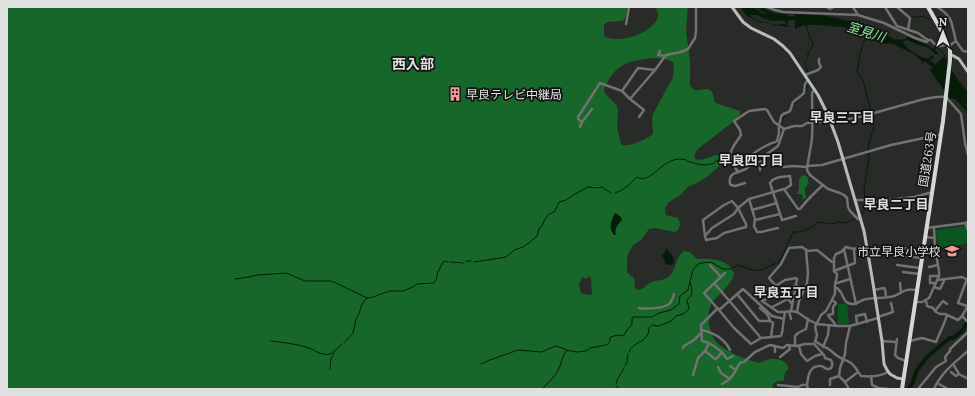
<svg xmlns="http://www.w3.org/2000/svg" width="975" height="396" font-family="Lora,'Noto Sans JP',serif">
<rect width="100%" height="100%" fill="#282b28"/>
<g fill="#095720">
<path d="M965,226L968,234V243L940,249L939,245H937L936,230Z"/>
<path d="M838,304H847L849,324H838Z"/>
</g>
<g fill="#17662a" fill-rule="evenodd">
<path d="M7,7H627C626,12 627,19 622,21L607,22L604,25V36C617,45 655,33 658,16C658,13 657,10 655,7H688L686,30L690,61V85C696,96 705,85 711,91C714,94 713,100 716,103L740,111V114L734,121L698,149C696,152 693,155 695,159C704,162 713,154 723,154L725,157V161L708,176L699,182L689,186L679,196L669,202L666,206L665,209L666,215L678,218L679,220L680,225L678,230L675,232L655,228L649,229L641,240L633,245L628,254L627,259V272L630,275L634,278L635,288L636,289L639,290C644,288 648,284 652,282C660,279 667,281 672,273C676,266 677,256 684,251L690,252L697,259C710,258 730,259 734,274C731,286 719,293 712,303C708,310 708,317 709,324C710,329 711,334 714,339C723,351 746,360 760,363C768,357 782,357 788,366V370L785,372L784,381H778L773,384L772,389H7ZM655,58L664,59L673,62L674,67L673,77L653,114L652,120L653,133C650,138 633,145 627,145C624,146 623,145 621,144L617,128L618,112L617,106L604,92C604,87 606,85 608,81C620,61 634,60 655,58ZM589,276L591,279L592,295L583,294L581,293L579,285L581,279L583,277L586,279Z"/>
<path d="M803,175L807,176L809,183L805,188L806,198L802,200L803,196C800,193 798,195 795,193H797L799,189V179Z"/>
</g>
<g fill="#051c09" fill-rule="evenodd">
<path d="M740,7H747C751,12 762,16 767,15L758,8L756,7C762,7 766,9 771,12C777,14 782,14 788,14V27L773,25L766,22L762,23L747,16L745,13ZM749,15H756L770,18L780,17L784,21L786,22L787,25H785V23C776,28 756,21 749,15Z"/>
<path d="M795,14L822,15L854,22L868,29L866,31C872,36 879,40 886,35C894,40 897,40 906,39L907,36L929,46L939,53L937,55L927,47L918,45L907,40L902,42C908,49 918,57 927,59L933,55L934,58L927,62L925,61L923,63C917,54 902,48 892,44C888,43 884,44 880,43C872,40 865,35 858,32C849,27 840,27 831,26C819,25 806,23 795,29Z"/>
<path d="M943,57L946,58C951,71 959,82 968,92V105L965,104L968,108V113L957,101L952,98L950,99L930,70Z"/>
<path d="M615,213L621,217L622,220C618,224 614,229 616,235H614C608,228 611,221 615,213Z"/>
<path d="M666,248C670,253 676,258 673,264L670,265L665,264L664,258L662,256V255L665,252Z"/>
</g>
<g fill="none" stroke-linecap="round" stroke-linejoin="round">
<g stroke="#051c09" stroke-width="1">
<path d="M910,17H919L924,16L932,21"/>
<path d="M806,25L809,35L813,43V45L808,53V58L804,63L808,72"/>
<path d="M866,36L860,53L857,72L863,81L871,111"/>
<path d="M924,36L928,38"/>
<path d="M936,46L944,54L945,57"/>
<path d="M802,97C807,94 806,88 807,83"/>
<path d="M793,105L798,100"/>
<path d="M781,125L783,118L789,113"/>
<path d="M780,138L781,133L780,128"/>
<path d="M770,146L778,143"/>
<path d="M687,161L697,164L705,165L712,164L718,160L738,161L748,159L767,147"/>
<path d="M615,193C624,190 630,184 637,177C652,186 663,153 686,160"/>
<path d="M865,198L864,190L869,157L868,150L869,143L874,127L872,116"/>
<path d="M861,214L863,213L865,208V201"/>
<path d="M466,261H471"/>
<path d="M450,262L463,263"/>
<path d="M474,262L506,257L514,250L523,247L530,242L537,236L539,229L543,224L544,221L548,215L555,211L559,202L566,200L573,195L588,187L597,188L602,187L611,193"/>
<path d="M235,279L249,277L257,275L286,273L291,275L305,281H330L336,283L363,296L368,298L373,297L384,293L390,291H403L413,287L417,284L434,283L436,280L438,272L443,262L444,261L448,262"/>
<path d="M652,317L659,313L671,310L679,304L680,296L688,290L689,285L693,270L698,264L702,263L711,262L723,269H730L738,265C746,267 754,273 763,269C769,267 772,264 778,263L782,257L793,232H799L811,228L817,223L820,222L831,224L839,222L844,223L855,219"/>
<path d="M652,325L659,326L671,321L676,316L683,314L689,309L687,300C694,294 692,290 690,282"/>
<path d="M271,341C286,343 300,344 314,350"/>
<path d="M344,343L353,333L356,319L359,314L362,304L367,298"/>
<path d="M566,350L576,352L586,351L590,348L606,345C610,343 610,341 610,337L618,335L622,336L624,335L627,330L632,324V319L633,317H651"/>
<path d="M315,351C330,358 331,354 342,344"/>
<path d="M629,352C633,340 649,344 649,328L651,326"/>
<path d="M481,364L490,360L518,350L542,352L555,346L565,349"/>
<path d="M625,366L627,362L628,354"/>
<path d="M330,369L331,359L334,353"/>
<path d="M616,384L618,378L624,368"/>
<path d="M617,386L618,389"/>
<path d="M542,389C548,383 556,376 559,368C562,362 562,356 567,350"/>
</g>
<g stroke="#051c09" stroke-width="4">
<path d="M749,7L763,16L771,19L796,18L798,19"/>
<path d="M863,29L869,30L889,38"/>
<path d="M925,60H927L937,69"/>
<path d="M908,389L912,384L917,370L927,357L941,345L950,338H953L962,331L968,321"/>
</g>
<g stroke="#717271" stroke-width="2.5">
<path d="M767,7L775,10L783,12L858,15L884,23L915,38L927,42L928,40"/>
<path d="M826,7L830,9L834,7"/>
<path d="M853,7L858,15"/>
<path d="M885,7L897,26L918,33L928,40H931C937,48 939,47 948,44"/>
<path d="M897,7L910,18L908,30"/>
<path d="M937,7C954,17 951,24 956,41L949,46"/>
<path d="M626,24L629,7"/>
<path d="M956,41L963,51L968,52"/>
<path d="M660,51L658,55L666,56"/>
<path d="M805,75L818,70L821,67L819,63V59"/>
<path d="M814,90L812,93C812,108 813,123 812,138C811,148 808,159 807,170L810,175L828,189L840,193L844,195L847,198L848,207L850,211L858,219H860"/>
<path d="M622,91L630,99"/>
<path d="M639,117L644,110L630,99L655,70"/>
<path d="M582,122L578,119V117L600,83L622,91L638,68L655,70L666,55L681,52L688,49L695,38L696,31V7"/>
<path d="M831,122C856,120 879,111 903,105C917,101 931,96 946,97L961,114L965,143L968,155"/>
<path d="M580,127L582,122L592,109"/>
<path d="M733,159C749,161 755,150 768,145C771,143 774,143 777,141L779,133V125C781,122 780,117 782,115C784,113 788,113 790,111L793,102L802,95L804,93L805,84L808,80"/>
<path d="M756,161L751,164L746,169L738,172L734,166V162L730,154L733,147L741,135L740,130L734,121L749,111L765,109L767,110L774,122L784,129"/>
<path d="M734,162H760L764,160V156L778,146L784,129L794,126H802L807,123L831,121"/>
<path d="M760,162V170"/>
<path d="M807,166L822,165L891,145L938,135H941"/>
<path d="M783,167L794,166L807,167"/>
<path d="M738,172C731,174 729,177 730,184L731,185L735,186L745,183"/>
<path d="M785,189L791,185L790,176C783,177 775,176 770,183L782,220L796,216"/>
<path d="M749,199L755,219L754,226L757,232H761L778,228"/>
<path d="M855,200H864L872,202L914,197L929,193L932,194"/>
<path d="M732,201L738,208L734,214L712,228L705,236L703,220L724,205Z"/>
<path d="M738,208L749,199L784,189L798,209H800C807,200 814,193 823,185"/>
<path d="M752,210L777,203"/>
<path d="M755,220L780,214"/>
<path d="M965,223L968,230"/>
<path d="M927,228L965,223L968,222"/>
<path d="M705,236L706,240L717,238L724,233L746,227V224L738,208"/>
<path d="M925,237L934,238"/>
<path d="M866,245L854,249L846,247L841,252L836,254L834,258V271L837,274V276L835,285V287C844,291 842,301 848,303C856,306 857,302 863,300C871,297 884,299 894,296C904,292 904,288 917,290"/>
<path d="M844,249L856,304"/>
<path d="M923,252L936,253"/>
<path d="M910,256V249L895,247L896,255L922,258"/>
<path d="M710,265L721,277"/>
<path d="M897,265L920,268"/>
<path d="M929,267L938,265"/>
<path d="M834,271L855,263L854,249"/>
<path d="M903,272L919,274"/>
<path d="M967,279L958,303L967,306"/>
<path d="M938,280L962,277L968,280"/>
<path d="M714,283L761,338"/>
<path d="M835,283H837L850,279"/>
<path d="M900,283L901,292"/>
<path d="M935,283H930V276H939"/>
<path d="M777,285L785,280L796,278L797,279L791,311"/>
<path d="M796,285L804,290"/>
<path d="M934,287L940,289L944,281L943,279"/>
<path d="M874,290L884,288L885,289L886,297"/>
<path d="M737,294L759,321H770"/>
<path d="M756,294L775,285"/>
<path d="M832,300L836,303L833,307V314L828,315C830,319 834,321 836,326"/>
<path d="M762,301L782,292L796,285"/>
<path d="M762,301L778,312H785"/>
<path d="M926,301L927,306L933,308L936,312L940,314H945L958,320L962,316L968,322"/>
<path d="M915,302H922L929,298L939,276V271L935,248L934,227"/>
<path d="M792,304L777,285H775L769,278L781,264L789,248L802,247L808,251L817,250L832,262H834"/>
<path d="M772,307L788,299"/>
<path d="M639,308C646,309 665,309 670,303C672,301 673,297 674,294"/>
<path d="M760,308C765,312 769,315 770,321L773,323L771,337"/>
<path d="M718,309L704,293L725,273"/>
<path d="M789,311L791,319"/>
<path d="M935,311L943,301L947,304"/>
<path d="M797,312L799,301L807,283L808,273L806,250"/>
<path d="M962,316L968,306"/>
<path d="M878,317L893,312L891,303"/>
<path d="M784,319L772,316L743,289L719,310L734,328L751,344L761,338L781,336C784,329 782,326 784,319C784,317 785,314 785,312L791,311L797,312L809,320L817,324L838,326H850L878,318"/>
<path d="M857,324L856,316L865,314L867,322"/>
<path d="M701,330C713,332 725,339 730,350"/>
<path d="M897,339L895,355L898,358L906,361"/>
<path d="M815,341C820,345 825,347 830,350C834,353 837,357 843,359C846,361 849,361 851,363C856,367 858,372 861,376C870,377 881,376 888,372"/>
<path d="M882,341L896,342"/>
<path d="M910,341L922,338L936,342C940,332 944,325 947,315"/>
<path d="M815,342L817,335L815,327L821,315L826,311L835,294V287"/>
<path d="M709,343C716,347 723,352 727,359L733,356"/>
<path d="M775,346V352"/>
<path d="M795,346V336L798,333L806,329L808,319"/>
<path d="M799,346L801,354L807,361L815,356L822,354"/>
<path d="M823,347L828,335L829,325"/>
<path d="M683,348L684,346L694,340L701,333"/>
<path d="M705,351L715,359H716L722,352"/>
<path d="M780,357L790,349L789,345"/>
<path d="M953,364L959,374L968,379"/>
<path d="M730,366L736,370"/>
<path d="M718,367L721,373L730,379"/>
<path d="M951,372L956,376L959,374"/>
<path d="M693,375L698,358L705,351L709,343L702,341L701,325L718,308"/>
<path d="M839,376L845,382L858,372"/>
<path d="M871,376L872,385L879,388L888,389"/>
<path d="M845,382L849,389"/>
<path d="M937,383L948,389"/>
<path d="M722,384C735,377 733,373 740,363L744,362L755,352L770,345L783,348L787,345L797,346L805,344H814"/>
<path d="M778,385L798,387L802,385H807L808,389"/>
<path d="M807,385C808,377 809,365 821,366C823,366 824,368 827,369C833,370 833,363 831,360L825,358L824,355L814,344"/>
<path d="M830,385V379L839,376L840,368L845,354L846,343L850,326"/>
<path d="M918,389L936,367L946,361L945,357L950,351V349L968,332"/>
<path d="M934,389C941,373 955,362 968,351"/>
</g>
<g stroke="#b8bbb8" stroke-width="3">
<path d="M732,7L743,22L751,28L774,39L783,46L790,53L818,95L828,115L838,142L864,231L872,277L882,341L884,364L887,370L890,374L897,378L903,379"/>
<path d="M950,54L959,59L968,72"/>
</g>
<path stroke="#d4d7d4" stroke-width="4" d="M902,389L943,121L950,60V49L946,39L928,7"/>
</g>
<defs>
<symbol id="building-bare" viewBox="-9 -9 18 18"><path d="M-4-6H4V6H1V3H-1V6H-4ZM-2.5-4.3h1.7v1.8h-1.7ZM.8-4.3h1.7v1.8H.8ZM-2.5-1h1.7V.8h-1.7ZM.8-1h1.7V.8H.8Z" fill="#f59b9a" stroke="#121312" stroke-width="2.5" paint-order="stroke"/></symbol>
<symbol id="school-bare" viewBox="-9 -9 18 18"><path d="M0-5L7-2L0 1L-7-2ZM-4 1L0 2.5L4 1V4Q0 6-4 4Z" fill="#f59b9a" stroke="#121312" stroke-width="2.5" paint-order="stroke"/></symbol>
</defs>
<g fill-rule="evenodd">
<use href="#building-bare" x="445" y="84" width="20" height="20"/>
<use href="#school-bare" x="942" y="241" width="20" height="20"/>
</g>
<g text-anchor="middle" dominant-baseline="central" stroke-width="3.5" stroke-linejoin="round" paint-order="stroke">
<g font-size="12" fill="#dfe0df" stroke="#121312" text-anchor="start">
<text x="466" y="94">早良テレビ中継局</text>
<text x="941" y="251" text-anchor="end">市立早良小学校</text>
</g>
<g font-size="12" fill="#dfe0df" stroke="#121312">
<text transform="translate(927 159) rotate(-81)">国道263号</text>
</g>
<g font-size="13" font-style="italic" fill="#8aed98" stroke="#121312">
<text transform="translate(866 32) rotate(17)">室見川</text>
</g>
<g font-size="13" font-weight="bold" fill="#dfe0df" stroke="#121312">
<text x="842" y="117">早良三丁目</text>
<text x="751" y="160">早良四丁目</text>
<text x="896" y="204">早良二丁目</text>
<text x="786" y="292">早良五丁目</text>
</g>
<g font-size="14" font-weight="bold" fill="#dfe0df" stroke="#121312">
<text x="413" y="64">西入部</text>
</g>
</g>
<rect width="975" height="396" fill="none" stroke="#dfe0df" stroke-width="16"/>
<g transform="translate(943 32)" stroke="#121312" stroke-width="3" paint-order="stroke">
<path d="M0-3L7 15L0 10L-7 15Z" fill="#dfe0df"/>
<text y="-6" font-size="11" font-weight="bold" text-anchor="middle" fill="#dfe0df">N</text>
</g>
</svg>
